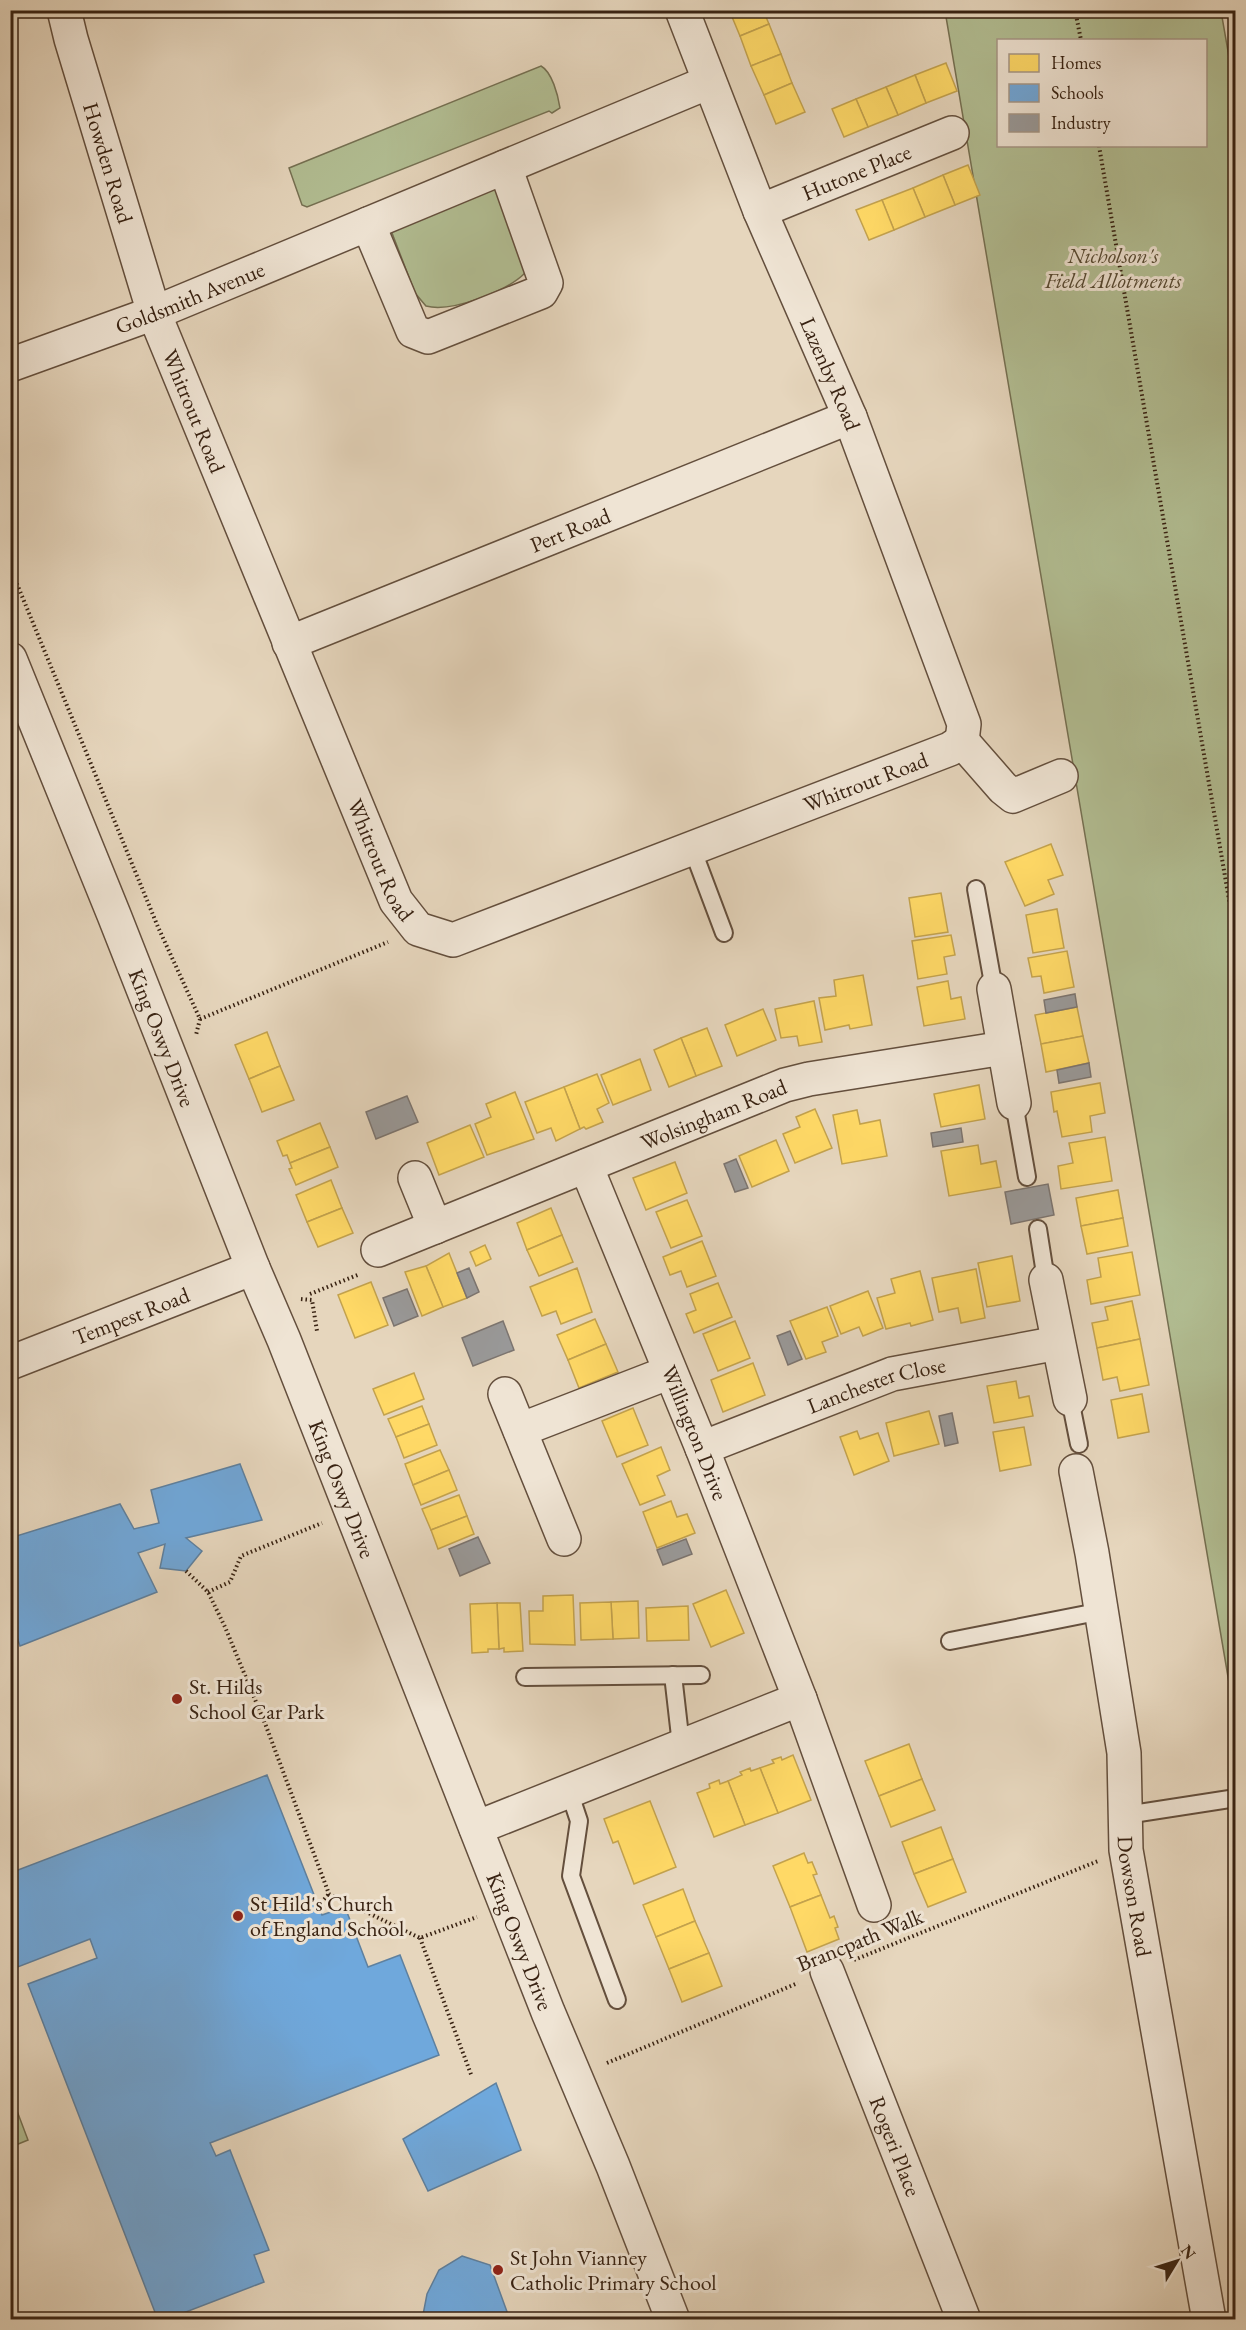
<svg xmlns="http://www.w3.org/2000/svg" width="1246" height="2330" font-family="'EB Garamond',serif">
<rect width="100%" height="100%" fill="#e6d6bd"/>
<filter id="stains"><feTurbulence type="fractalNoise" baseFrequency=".00333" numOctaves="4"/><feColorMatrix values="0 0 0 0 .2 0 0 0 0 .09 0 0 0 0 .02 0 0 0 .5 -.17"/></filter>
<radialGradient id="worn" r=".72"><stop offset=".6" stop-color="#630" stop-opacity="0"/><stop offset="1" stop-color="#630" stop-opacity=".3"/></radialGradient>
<g fill="#b2be93" stroke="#757052" stroke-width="1.5" fill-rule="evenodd">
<path d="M945,11H1221L1236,97L1235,1718ZM998,40H1206V146H998Z"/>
<path d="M541,66C552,72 558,95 560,108L552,113L549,111L307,207L302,205L289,168Z"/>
<path d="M498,186L525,273C507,291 451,313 426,306L415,293L392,233V230Z"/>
<path d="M11,2095L28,2140L11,2147H10Z"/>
</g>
<g fill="#ffd966" stroke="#c3a24d" stroke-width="1.5">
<path d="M733,10H763L769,24L740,36L730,12Z"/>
<path d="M769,24L781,54L751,66L740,36Z"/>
<path d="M781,54L792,83L764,95L751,66Z"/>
<path d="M946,63L957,91L926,103L915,75Z"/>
<path d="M915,75L926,103L898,115L886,87Z"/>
<path d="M792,83L805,112L776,124L764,95Z"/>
<path d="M886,87L898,115L868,127L856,99Z"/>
<path d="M856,99L868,127L844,137L832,109Z"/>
<path d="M968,165L980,195L955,205L943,175Z"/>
<path d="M943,175L955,205L925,217L913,188Z"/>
<path d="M913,188L925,217L894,230L882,200Z"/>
<path d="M882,200L894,230L869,240L856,210Z"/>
<path d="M1051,844L1063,875L1048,880L1054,894L1025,906L1005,862Z"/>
<path d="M941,893L948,932L915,937L909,898Z"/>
<path d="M1057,909L1064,948L1033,953L1026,915Z"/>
<path d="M951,935L955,955L944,957L947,974L918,979L912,941Z"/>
<path d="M1067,951L1074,987L1044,993L1041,976L1032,977L1028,958Z"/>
<path d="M863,975L872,1025L850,1029L849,1025L825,1030L819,998L836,996L834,980Z"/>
<path d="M948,981L951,999L961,997L965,1019L924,1026L917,987Z"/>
<path d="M814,1001L822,1042L799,1046L797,1036L781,1038L775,1009Z"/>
<path d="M1077,1007L1083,1036L1041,1044L1035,1015Z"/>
<path d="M763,1009L776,1040L737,1056L725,1025Z"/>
<path d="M707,1028L722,1066L696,1076L681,1038Z"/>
<path d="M267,1032L280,1066L249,1079L235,1045Z"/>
<path d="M1083,1036L1089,1063L1046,1072L1041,1044Z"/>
<path d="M681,1038L696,1076L669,1087L654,1050Z"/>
<path d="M640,1059L651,1090L613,1105L601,1075Z"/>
<path d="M280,1066L294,1100L262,1112L249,1079Z"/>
<path d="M597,1074L609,1103L597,1109L603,1122L586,1129L584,1127L580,1129L564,1087Z"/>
<path d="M1100,1083L1105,1113L1090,1116L1092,1132L1062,1137L1057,1111L1054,1112L1051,1092Z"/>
<path d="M979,1085L985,1119L941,1127L934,1094Z"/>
<path d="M564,1087L580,1129L556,1141L551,1128L537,1133L525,1102Z"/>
<path d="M515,1092L534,1139L487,1155L475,1124L491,1117L486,1104Z"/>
<path d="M815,1109L832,1148L795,1163L783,1134L800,1127L796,1117Z"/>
<path d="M857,1110L860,1124L880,1120L887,1156L842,1164L833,1115Z"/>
<path d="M320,1123L330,1147L290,1163L287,1155L283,1156L277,1141Z"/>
<path d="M470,1125L484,1157L439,1175L427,1143Z"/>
<path d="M1105,1137L1112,1181L1061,1189L1058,1166L1073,1163L1069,1143Z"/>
<path d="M776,1140L789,1171L752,1187L739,1156Z"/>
<path d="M978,1145L981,1164L996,1161L1001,1187L949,1196L941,1151Z"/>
<path d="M330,1147L338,1167L296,1185L289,1169L292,1168L290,1163Z"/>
<path d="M675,1162L687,1193L646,1210L633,1178Z"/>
<path d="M331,1180L342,1208L307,1222L296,1195Z"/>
<path d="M1118,1190L1123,1218L1081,1226L1076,1198Z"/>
<path d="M687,1200L702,1236L671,1248L656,1212Z"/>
<path d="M342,1208L353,1233L318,1247L307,1222Z"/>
<path d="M551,1208L562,1235L527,1250L517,1223Z"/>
<path d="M1123,1218L1128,1246L1087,1254L1081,1226Z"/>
<path d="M562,1235L573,1262L539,1276L527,1250Z"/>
<path d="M702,1241L716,1276L687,1287L681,1271L670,1275L663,1257Z"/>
<path d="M485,1245L491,1259L476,1266L470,1252Z"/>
<path d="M1132,1252L1140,1295L1091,1304L1087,1280L1101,1277L1098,1258Z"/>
<path d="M449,1253L467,1298L443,1307L426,1266Z"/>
<path d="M1012,1256L1020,1301L987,1307L978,1263Z"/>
<path d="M426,1266L443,1307L422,1316L405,1272Z"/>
<path d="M577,1268L592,1312L561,1324L556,1311L542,1316L530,1287Z"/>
<path d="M976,1269L985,1318L961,1323L958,1308L939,1312L932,1278Z"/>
<path d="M920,1271L933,1320L911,1326L910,1323L886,1329L877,1298L895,1293L891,1279Z"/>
<path d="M371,1282L388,1325L355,1338L338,1295Z"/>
<path d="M718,1283L732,1317L694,1333L686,1314L696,1310L690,1294Z"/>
<path d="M868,1291L883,1328L863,1336L859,1327L841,1334L830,1306Z"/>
<path d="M1132,1301L1140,1339L1097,1348L1092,1323L1108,1320L1105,1307Z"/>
<path d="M827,1307L838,1336L822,1342L826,1352L806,1359L790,1321Z"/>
<path d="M595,1319L606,1344L568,1360L557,1335Z"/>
<path d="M735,1321L750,1358L718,1371L703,1334Z"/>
<path d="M1140,1339L1149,1385L1120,1391L1117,1377L1103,1380L1097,1348Z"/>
<path d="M606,1344L618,1372L579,1388L568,1360Z"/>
<path d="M753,1363L765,1395L723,1412L711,1380Z"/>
<path d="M414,1373L424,1399L384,1415L373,1389Z"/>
<path d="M1016,1381L1019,1398L1029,1396L1033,1416L994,1423L987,1386Z"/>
<path d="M1142,1394L1149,1432L1118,1438L1111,1400Z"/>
<path d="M422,1406L429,1424L396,1437L388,1419Z"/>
<path d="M633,1408L648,1445L617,1457L602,1421Z"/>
<path d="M929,1411L939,1444L894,1456L886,1423Z"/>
<path d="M429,1424L437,1445L404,1458L396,1437Z"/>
<path d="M1024,1427L1031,1465L1000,1471L993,1432Z"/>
<path d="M857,1431L860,1439L878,1433L889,1461L854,1475L840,1437Z"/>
<path d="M661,1447L670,1470L657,1476L665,1495L640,1505L622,1464Z"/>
<path d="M440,1450L449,1470L413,1485L405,1464Z"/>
<path d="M449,1470L457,1490L421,1505L413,1485Z"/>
<path d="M459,1495L467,1516L431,1530L422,1509Z"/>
<path d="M671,1501L677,1517L687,1514L695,1533L657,1548L643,1512Z"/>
<path d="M467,1516L474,1534L438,1549L431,1530Z"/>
<path d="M726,1590L744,1633L711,1647L693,1604Z"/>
<path d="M573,1595L575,1645L530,1644L529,1611H543V1596Z"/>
<path d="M638,1601L639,1638L613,1639L611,1602Z"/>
<path d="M611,1602L613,1639L581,1640L580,1603Z"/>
<path d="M497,1603H520L523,1651L504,1652V1648L499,1649Z"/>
<path d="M497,1603L499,1649H488V1652L472,1653L470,1604Z"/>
<path d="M688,1606L689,1640L647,1641L646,1608Z"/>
<path d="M909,1744L922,1779L879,1796L865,1761Z"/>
<path d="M793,1755L811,1800L778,1813L760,1768L774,1763L772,1760L781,1757L782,1760Z"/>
<path d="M750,1768L751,1771L760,1768L778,1813L745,1825L728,1781L742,1775L740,1772Z"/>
<path d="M922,1779L935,1810L891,1827L879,1796Z"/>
<path d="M719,1780L720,1784L728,1781L745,1825L714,1837L697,1793L710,1788L709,1784Z"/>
<path d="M650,1801L676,1867L634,1884L618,1841L613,1843L604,1819Z"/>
<path d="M941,1827L953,1859L914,1874L902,1842Z"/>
<path d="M804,1853L808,1863L812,1862L817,1874L813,1875L821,1895L790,1907L773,1866Z"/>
<path d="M953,1859L966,1892L928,1907L914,1874Z"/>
<path d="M683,1889L695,1921L656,1937L643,1905Z"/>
<path d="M821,1895L830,1918L834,1916L838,1927L835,1928L839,1939L807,1952L790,1907Z"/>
<path d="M695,1921L709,1953L669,1969L656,1937Z"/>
<path d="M709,1953L722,1986L682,2002L669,1969Z"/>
</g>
<g fill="#6fa8dc" stroke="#5e809f" stroke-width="1.5">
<path d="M240,1464L262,1520L186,1538L202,1551L186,1571L160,1568L165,1544L138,1553L157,1592L20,1646L10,1617V1538L120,1504L134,1529L159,1523L151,1490Z"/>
<path d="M267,1775L322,1915L345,1907L368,1967L400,1955L439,2055L210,2143L216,2156L230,2150L269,2250L254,2255L264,2282L165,2320H158L28,1984L97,1958L90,1939L10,1970V1873Z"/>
<path d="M496,2083L521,2150L428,2191L403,2139Z"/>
<path d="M462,2256L490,2265L510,2320H422L427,2294L439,2270Z"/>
</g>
<g fill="#999" stroke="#7c7570" stroke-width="1.5">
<path d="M1075,994L1077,1007L1046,1013L1044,1000Z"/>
<path d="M1089,1063L1091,1077L1059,1083L1057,1070Z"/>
<path d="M407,1096L418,1122L376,1139L366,1112Z"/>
<path d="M961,1128L963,1142L933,1147L931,1133Z"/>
<path d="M736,1159L748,1188L735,1192L724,1164Z"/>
<path d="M1048,1184L1054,1215L1011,1224L1005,1192Z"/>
<path d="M469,1268L479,1292L467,1298L457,1273Z"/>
<path d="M407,1289L418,1316L394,1326L383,1298Z"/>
<path d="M503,1321L514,1350L473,1366L462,1338Z"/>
<path d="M790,1331L802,1359L788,1365L777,1336Z"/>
<path d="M952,1413L958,1443L945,1446L939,1416Z"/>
<path d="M478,1537L490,1563L460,1576L449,1549Z"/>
<path d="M686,1539L692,1554L663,1565L657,1550Z"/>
</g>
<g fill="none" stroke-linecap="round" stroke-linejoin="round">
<defs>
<g id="service">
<path d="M692,848L724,933"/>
<path d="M976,889L994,989"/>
<path d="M1014,1103L1027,1177"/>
<path d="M1038,1229L1046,1280"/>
<path d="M1070,1399L1079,1444"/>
<path d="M950,1641L1102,1611"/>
<path d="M673,1675L681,1745"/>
<path d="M525,1677L701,1675"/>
<path d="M569,1791L579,1821L571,1876L617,2000"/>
<path d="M1126,1815L1236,1798"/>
</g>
<g id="minor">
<path id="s1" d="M64,10L71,39L154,313L396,901L418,929L453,940L950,749L962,741"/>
<path id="s2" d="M682,10L760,211L850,417L964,724L962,741"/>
<path id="s3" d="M760,211L952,133"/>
<path d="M368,224L413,331L428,337L541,292L546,283L505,167"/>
<path id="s4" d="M10,365L154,313L709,82"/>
<path id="s5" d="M289,643L850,417"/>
<path d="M962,741L1003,788L1013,796L1061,776"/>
<path d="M994,989L1014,1103"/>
<path id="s6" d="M586,1166L702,1448L800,1699L874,1905"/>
<path d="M415,1178L435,1227"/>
<path id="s7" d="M378,1250L785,1085L809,1079L1004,1048"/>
<path d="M1046,1280L1070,1399"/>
<path id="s8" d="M10,1363L253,1268"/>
<path d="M505,1394L564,1539"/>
<path d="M520,1430L670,1372"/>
<path id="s9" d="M702,1448L892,1374L1058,1343"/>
<path id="s10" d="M1076,1471L1092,1553L1124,1753L1126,1850L1209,2320"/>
<path d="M476,1828L800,1699"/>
<path id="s11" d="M827,1971L964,2320"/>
</g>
<g id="tertiary">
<path id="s12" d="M10,659L114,915L253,1268L284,1340L548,2012L613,2166L673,2320"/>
</g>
</defs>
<use href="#service" stroke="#644f3d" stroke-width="20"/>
<use href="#minor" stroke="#644f3d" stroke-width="36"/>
<use href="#tertiary" stroke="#644f3d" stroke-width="36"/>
<g stroke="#382212" stroke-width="4" stroke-dasharray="1.5 3" stroke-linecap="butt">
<path d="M1075,10L1081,40"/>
<path d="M1099,146L1236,940"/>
<path d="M10,567L158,927L200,1019L196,1035"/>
<path d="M200,1019L388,942"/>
<path d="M310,1294L360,1274"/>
<path d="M301,1299L312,1300L317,1331"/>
<path d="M186,1571L208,1592L225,1627L266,1726L329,1894L420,1938L477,1917"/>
<path d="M208,1592L230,1582L241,1556L322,1523"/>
<path d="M318,1906L329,1894"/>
<path d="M420,1938L472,2077"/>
<path d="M854,1960L1098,1861"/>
<path d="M607,2063L798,1983"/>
</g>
<use href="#service" stroke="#efe4d4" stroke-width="16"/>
<use href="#minor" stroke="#efe4d4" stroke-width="33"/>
<use href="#tertiary" stroke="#efe4d4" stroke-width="33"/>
</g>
<g fill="#8f2418" stroke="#efe4d4" stroke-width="2">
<circle cx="177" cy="1699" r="6"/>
<circle cx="238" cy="1916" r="6"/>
<circle cx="498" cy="2270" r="6"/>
</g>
<g text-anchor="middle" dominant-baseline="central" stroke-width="6" stroke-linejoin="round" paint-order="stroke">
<g font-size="22" fill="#382212" stroke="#efe4d4">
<text stroke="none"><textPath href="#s1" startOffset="159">Howden Road</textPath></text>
<text stroke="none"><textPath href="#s3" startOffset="104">Hutone Place</textPath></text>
<text stroke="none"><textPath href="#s4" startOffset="192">Goldsmith Avenue</textPath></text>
<text stroke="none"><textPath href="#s2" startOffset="393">Lazenby Road</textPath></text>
<text stroke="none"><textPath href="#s1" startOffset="422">Whitrout Road</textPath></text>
<text stroke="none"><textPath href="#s5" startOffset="303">Pert Road</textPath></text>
<text stroke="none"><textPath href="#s1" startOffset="1466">Whitrout Road</textPath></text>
<text stroke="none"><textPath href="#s1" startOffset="908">Whitrout Road</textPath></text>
<text stroke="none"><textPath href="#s12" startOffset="408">King Oswy Drive</textPath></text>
<text stroke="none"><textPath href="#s7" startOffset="362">Wolsingham Road</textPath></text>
<text stroke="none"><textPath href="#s8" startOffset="130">Tempest Road</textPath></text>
<text stroke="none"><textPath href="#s9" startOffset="186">Lanchester Close</textPath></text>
<text stroke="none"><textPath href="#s6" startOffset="288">Willington Drive</textPath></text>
<text stroke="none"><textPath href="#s12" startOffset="894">King Oswy Drive</textPath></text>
<text stroke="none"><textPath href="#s10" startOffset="430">Dowson Road</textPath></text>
<text transform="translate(860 1940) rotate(-22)">Brancpath Walk</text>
<text stroke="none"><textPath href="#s12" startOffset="1380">King Oswy Drive</textPath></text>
<text stroke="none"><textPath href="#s11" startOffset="188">Rogeri Place</textPath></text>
</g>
<g font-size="22" font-style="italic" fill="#564932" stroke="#efe4d4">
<text x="1113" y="255">Nicholson's<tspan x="1113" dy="25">Field Allotments</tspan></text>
</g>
<g font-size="22" fill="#382212" stroke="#efe4d4" text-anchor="start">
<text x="189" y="1686">St. Hilds<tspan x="189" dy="25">School Car Park</tspan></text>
<text x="250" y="1903">St Hild's Church<tspan x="250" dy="25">of England School</tspan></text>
<text x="510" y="2257">St John Vianney<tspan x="510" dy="25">Catholic Primary School</tspan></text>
</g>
</g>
<rect width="1246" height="2330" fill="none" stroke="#e6d6bd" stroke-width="36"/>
<rect x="12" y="12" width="1222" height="2306" fill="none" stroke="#382212" stroke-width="3"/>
<rect x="18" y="18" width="1210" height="2294" fill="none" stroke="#382212" stroke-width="1.5"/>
<rect x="997" y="39" width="210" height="108" fill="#efe4d4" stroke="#a69686" stroke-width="1.5"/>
<rect x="1009" y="54" width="30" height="18" fill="#ffd966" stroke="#a69686" stroke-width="1.5"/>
<text x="1051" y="69" font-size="18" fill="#382212">Homes</text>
<rect x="1009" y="84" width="30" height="18" fill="#6fa8dc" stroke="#a69686" stroke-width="1.5"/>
<text x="1051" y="99" font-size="18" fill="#382212">Schools</text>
<rect x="1009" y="114" width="30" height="18" fill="#999999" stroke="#a69686" stroke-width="1.5"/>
<text x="1051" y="129" font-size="18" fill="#382212">Industry</text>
<g transform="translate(1177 2261) rotate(52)" stroke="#efe4d4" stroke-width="4.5" paint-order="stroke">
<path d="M0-4.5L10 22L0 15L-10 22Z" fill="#382212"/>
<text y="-9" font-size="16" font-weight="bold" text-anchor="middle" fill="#382212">N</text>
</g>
<rect width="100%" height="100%" filter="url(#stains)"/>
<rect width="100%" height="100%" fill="url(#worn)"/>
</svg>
